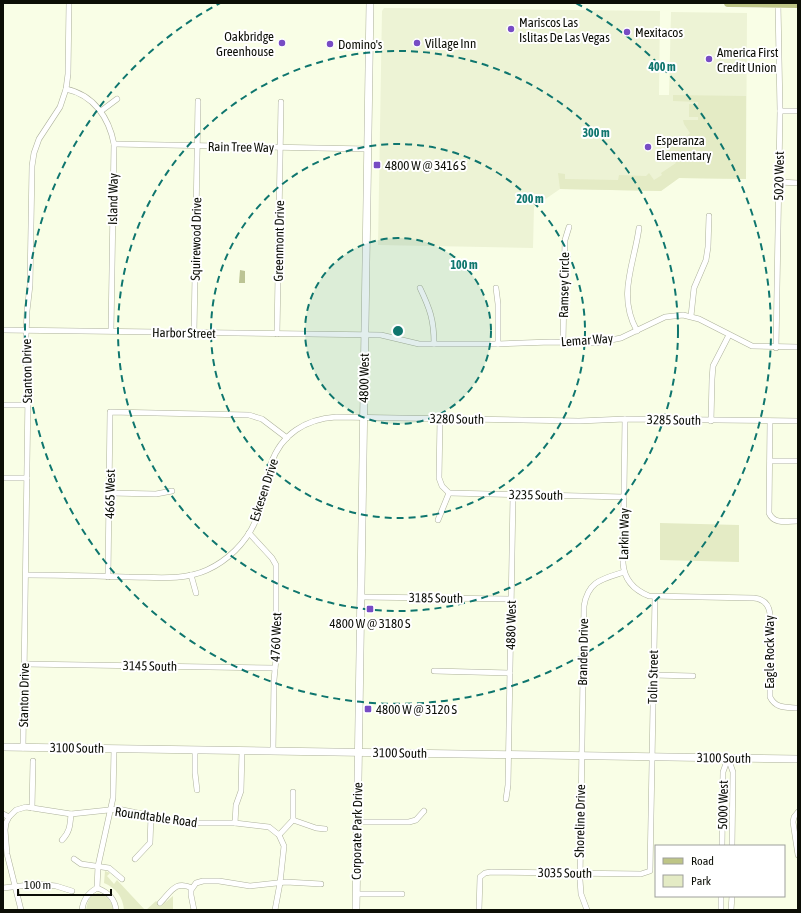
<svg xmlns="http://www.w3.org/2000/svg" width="801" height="913" font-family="'Asap Condensed',sans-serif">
<rect width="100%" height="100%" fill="#f9fee6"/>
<path fill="#edf3d5" d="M384,8L660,11L659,95H669L671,12L747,13L746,179L679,178L661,191L560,189L534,207L533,248L378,245L382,11Z"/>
<g fill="#e4ebc5">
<path d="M673,95L746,96V179L679,178L661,191L560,189L558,173L565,174V179L618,180L619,175L646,176L649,173L654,180L662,175L661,173L676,163L667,150L680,142C680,146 683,147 687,146L690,143L689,139L686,137L690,133L684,124L683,120H698V117H689V104L698,105V102L673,101Z"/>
<path d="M660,523L739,525V562L660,560Z"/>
<path d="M105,871L110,873L107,876L114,884L117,880L145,910H124C123,897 116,888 104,883Z"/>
<path d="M98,893C106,894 113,902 113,910H86C87,902 90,894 98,893Z"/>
<path d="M173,896V910H146L156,901L161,906Z"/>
</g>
<path fill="#bcc494" d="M240,270L245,271V283H239Z"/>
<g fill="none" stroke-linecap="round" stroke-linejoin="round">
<defs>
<g id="street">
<path d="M66,89C94,95 109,118 114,144L111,331"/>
<path d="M101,111L117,99"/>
<path d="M780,111H798"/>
<path d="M114,144L368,149"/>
<path d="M779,182L798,183"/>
<path d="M420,288C430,309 434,320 434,344"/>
<path d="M496,288L498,304V344"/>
<path d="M691,316L694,288L706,260L708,247L709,216"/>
<path d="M3,330L381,335L419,344H498L551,342L596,343L621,338L665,317L683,315L699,319L752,346L798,347"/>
<path d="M637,331C617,295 634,265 639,228"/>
<path d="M194,333L198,101"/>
<path d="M277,334L281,102"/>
<path d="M563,343L565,240L569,227"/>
<path d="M776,348L780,111L778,4"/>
<path d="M3,405H28"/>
<path d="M625,419L623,563C624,579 634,590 649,596L754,598C763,599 769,604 770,614V697C776,709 786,707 798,708"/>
<path d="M711,421L712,379L713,366L729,335"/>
<path d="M770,421L769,513C774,525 788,521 798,521"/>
<path d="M770,461H798"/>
<path d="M3,478H27"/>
<path d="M110,493L156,494L172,491"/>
<path d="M449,493L624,497"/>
<path d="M438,520L449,493L442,486L439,478L440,419"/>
<path d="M249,533L272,558L276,565V659L274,680L273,751"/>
<path d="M26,575C60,575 94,576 129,577C154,577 183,581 207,570C227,561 246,543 255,522C263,503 265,483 271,464C281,434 306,419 336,417L579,421L625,419L798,421"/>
<path d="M191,575L196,593"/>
<path d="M108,577L110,412L249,415L262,419L287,438"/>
<path d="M361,597L511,599"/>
<path d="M24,664L275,668"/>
<path d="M434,671L510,673"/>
<path d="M653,675L693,676"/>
<path d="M23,748L28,393L26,375V336L27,311L30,285L32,166L34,153L39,139L60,107L66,89L68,74L69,3"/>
<path d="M195,750V773L197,790"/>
<path d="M728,758L733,772L732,846"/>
<path d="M506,799L508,785L513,495"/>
<path d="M32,808L33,761"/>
<path d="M798,812L794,817L793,822L798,855"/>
<path d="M3,814L9,817"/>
<path d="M293,820L316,828L325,829"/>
<path d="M357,822H409L416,820L424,811"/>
<path d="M235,823L236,805L241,791L242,751"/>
<path d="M279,835L293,820V792"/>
<path d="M62,840C70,832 70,825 71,814"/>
<path d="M722,846L723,772L728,758"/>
<path d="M74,859L81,864L109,868L122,879"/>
<path d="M135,859L150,843L151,816"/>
<path d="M3,888L38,884L56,886L72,891"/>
<path d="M97,888L98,866L113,798L114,749"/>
<path d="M356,894H402"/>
<path d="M160,903C171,892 175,880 192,888"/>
<path d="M21,910L7,854L5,830L6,823L9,817L16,810L26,807L71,814L118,809L186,823H235L269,827L279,835L284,846L280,883L275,910"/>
<path d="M82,910C83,900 88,893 97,888C108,892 115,898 116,910"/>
<path d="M194,910L191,895V890L196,883L203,881H219L250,886L286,882L321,884"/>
<path d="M479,910L480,877L485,873L491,872L641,874L650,871L655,597"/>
<path d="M587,910L581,894L580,880L584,606C588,581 602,579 624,572"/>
<path d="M721,910V896"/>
<path d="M731,910L732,896"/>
</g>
<g id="secondary">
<path d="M3,747L798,759"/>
<path d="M356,910L370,3"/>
</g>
<path id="primary" d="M728,3L798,4"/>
</defs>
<use href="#street" stroke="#adb19b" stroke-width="6"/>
<use href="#secondary" stroke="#adb19b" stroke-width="8"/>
<use href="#primary" stroke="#fff" stroke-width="9"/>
<use href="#street" stroke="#fff" stroke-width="5"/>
<use href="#secondary" stroke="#fff" stroke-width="7"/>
<use href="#primary" stroke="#bec586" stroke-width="8"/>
</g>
<circle cx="398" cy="331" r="93" fill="#0f766e" fill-opacity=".12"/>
<g fill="none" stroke="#0f766e" stroke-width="2" stroke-dasharray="7 5">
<circle cx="398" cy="331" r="93"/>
<circle cx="398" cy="331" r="187"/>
<circle cx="398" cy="331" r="280"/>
<path d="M576 3A373 373 0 1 1 220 3"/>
</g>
<g fill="#774cc4" stroke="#fff" stroke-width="1.5">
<circle cx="511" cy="29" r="4"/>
<circle cx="627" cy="32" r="4"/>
<circle cx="282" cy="43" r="4"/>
<circle cx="417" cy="43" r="4"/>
<circle cx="330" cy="44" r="4"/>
<circle cx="709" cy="59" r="4"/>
<circle cx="648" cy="147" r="4"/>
<rect x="373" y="161" width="8" height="8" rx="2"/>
<rect x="366" y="605" width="8" height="8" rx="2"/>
<rect x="364" y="705" width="8" height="8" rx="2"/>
</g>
<g text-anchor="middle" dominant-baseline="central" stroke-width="4" stroke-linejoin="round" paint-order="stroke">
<g font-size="13" fill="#0c0e06" stroke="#fff" text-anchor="start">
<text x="519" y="22">Mariscos Las<tspan x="519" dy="15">Islitas De Las Vegas</tspan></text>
<text x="635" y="32">Mexitacos</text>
<text x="274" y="36" text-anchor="end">Oakbridge<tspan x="274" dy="15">Greenhouse</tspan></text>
<text x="425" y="43">Village Inn</text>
<text x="338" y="44">Domino's</text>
<text x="717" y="52">America First<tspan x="717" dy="15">Credit Union</tspan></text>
<text x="656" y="140">Esperanza<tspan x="656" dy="15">Elementary</tspan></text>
<text x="385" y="165">4800 W @ 3416 S</text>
<text x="370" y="623" text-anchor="middle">4800 W @ 3180 S</text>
<text x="376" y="709">4800 W @ 3120 S</text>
</g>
<g font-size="13" fill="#0c0e06" stroke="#fff">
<text transform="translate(241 147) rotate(1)">Rain Tree Way</text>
<text transform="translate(779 176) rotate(-89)">5020 West</text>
<text transform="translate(113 199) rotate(-89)">Island Way</text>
<text transform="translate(196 239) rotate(-89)">Squirewood Drive</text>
<text transform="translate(279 241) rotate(-89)">Greenmont Drive</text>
<text transform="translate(564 285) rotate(-89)">Ramsey Circle</text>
<text transform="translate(184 333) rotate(1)">Harbor Street</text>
<text transform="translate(587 340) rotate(-4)">Lemar Way</text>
<text transform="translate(27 371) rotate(-91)">Stanton Drive</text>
<text transform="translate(364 378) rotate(-89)">4800 West</text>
<text transform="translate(457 419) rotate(1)">3280 South</text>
<text transform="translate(674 420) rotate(1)">3285 South</text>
<text transform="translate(264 490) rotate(-72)">Eskesen Drive</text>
<text transform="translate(110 494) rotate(-89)">4665 West</text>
<text transform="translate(536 495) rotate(1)">3235 South</text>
<text transform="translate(624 534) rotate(-89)">Larkin Way</text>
<text transform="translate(436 598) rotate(1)">3185 South</text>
<text transform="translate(511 625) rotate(-89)">4880 West</text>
<text transform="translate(276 637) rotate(-88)">4760 West</text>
<text transform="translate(583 652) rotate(-89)">Branden Drive</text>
<text transform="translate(769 652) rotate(-90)">Eagle Rock Way</text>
<text transform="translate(150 666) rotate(1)">3145 South</text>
<text transform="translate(653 677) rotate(-89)">Tolin Street</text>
<text transform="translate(24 695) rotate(-89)">Stanton Drive</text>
<text transform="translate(77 748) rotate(1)">3100 South</text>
<text transform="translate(400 753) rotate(1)">3100 South</text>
<text transform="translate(724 758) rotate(1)">3100 South</text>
<text transform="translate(723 805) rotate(-89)">5000 West</text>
<text transform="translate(156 817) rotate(8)">Roundtable Road</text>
<text transform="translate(580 821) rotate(-89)">Shoreline Drive</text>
<text transform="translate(357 831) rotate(-89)">Corporate Park Drive</text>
<text transform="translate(565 873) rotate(1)">3035 South</text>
</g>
</g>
<circle cx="398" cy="331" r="6" fill="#0f766e" stroke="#fff" stroke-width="2"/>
<g font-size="12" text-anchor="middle" font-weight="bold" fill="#0f766e" stroke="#fff" stroke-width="4" stroke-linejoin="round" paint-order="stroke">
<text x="662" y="71">400 m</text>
<text x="596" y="137">300 m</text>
<text x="530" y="203">200 m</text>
<text x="464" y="269">100 m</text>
</g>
<rect width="801" height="913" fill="none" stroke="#0c0e06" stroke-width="8"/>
<rect x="655" y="845" width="130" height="52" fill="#ffffff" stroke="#9e9f9b"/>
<rect x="663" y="858" width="20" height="6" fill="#bec586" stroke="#9e9f9b"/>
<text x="691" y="865" font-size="12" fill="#0c0e06">Road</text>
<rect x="663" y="875" width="20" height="12" fill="#e4ebc5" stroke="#9e9f9b"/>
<text x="691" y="885" font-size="12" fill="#0c0e06">Park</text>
<path d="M18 889v6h93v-6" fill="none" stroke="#0c0e06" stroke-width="2"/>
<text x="24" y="889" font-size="12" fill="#0c0e06" stroke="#ffffff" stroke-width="3" paint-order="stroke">100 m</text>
</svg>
